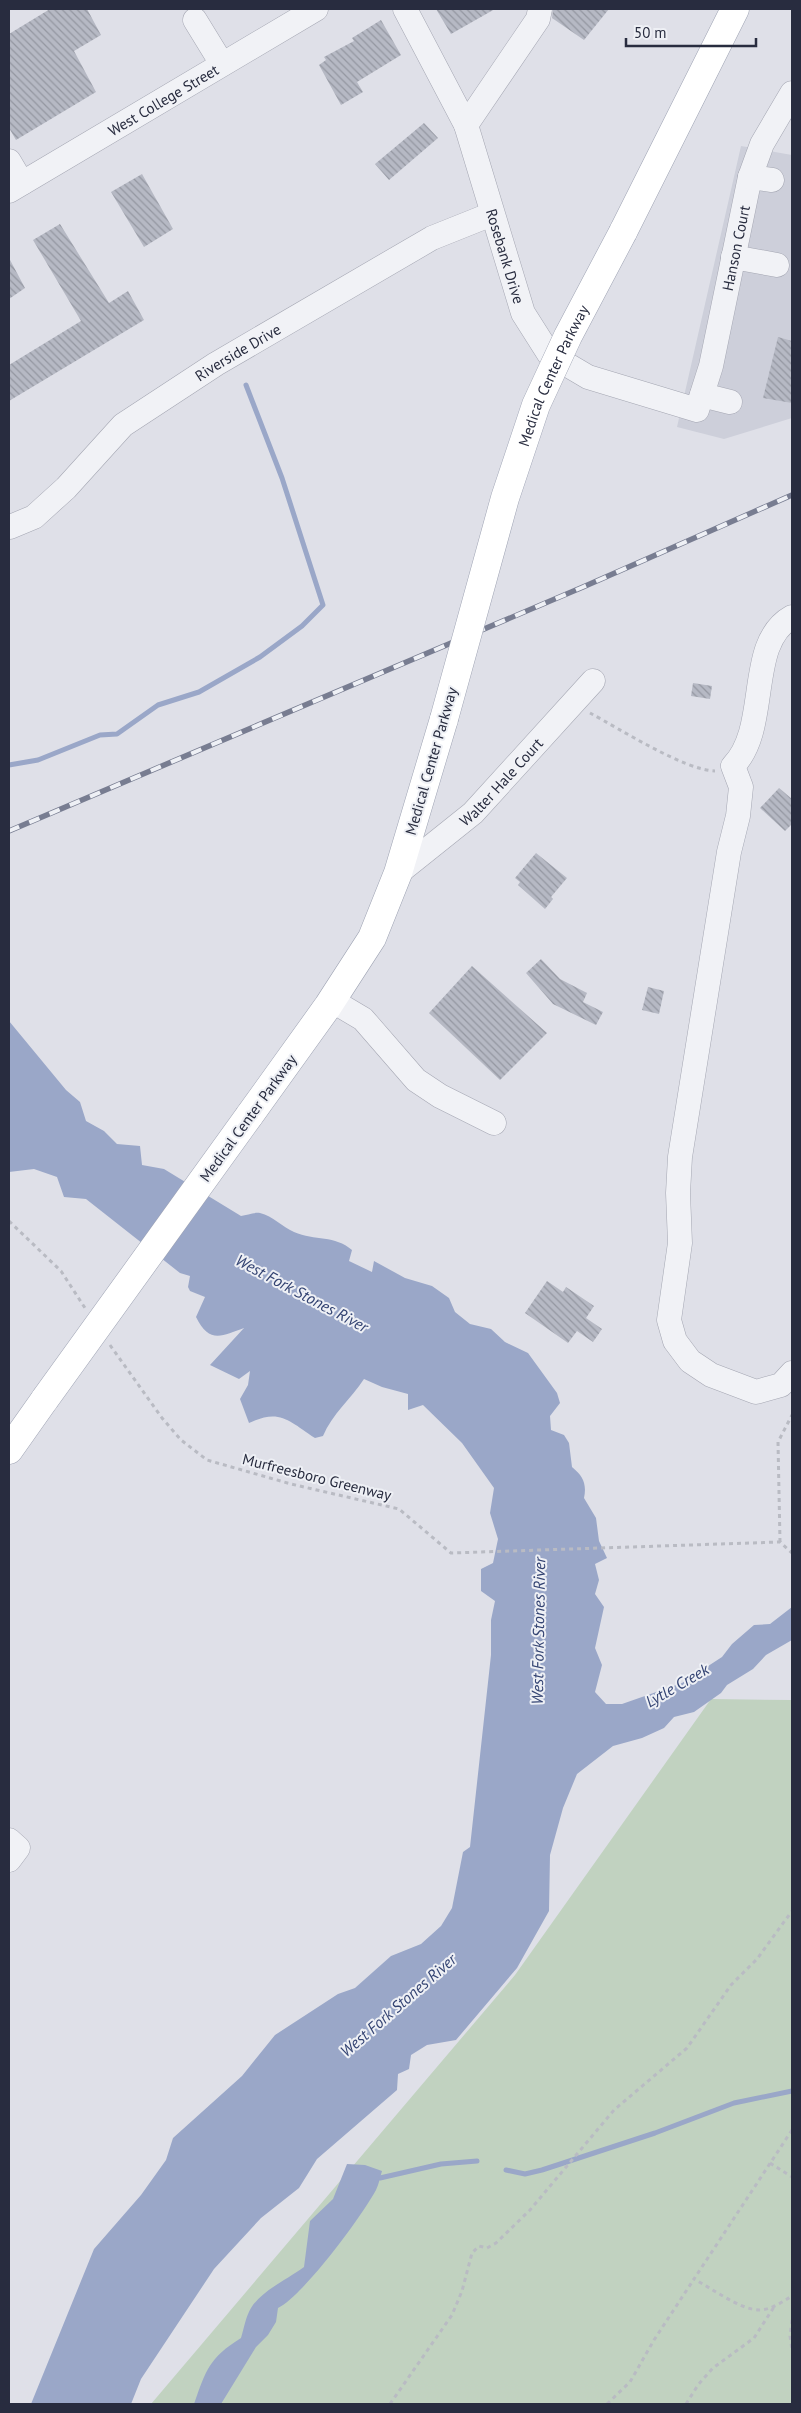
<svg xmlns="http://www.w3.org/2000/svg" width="801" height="2413" font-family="'PT Sans',sans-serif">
<defs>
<pattern id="building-back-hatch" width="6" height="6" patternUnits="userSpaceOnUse" patternTransform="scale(1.25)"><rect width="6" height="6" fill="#b6b9c4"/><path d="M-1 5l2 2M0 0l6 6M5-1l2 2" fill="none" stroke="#9497a1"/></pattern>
</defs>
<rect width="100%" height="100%" fill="#dfe0e8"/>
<path fill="#cdcfda" d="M741,146L792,155V418L724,439L677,427Z"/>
<path fill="#c1d2c0" d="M711,1699L792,1700V2404H151L515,1975Z"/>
<g fill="#9aa7c8">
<path d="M9,1021L66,1090L80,1102L86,1121L104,1131L117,1144L140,1146L142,1165L164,1169L241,1216C247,1215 255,1212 260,1213C273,1216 282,1227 294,1232C315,1241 335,1235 352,1250L349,1261L372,1272L374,1261L405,1278L432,1286L449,1298L455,1312L470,1324L491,1329L505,1342L528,1353L557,1393L560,1403L550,1416L551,1430L564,1435L569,1443L572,1467C583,1476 587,1484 584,1498L596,1518L599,1541L607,1558L595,1564L599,1580L595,1594L604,1607L595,1648L602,1665L595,1692L606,1704H622L682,1683L722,1657L732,1644L754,1625L770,1624L792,1607V1640L766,1655L753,1669L727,1685L721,1693L694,1712L674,1717L664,1728L642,1738L613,1746L577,1774L563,1808L550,1855L549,1911L517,1968L456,2040L427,2045L411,2055L409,2069L398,2074L397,2090L317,2159L299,2188L261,2218L214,2269L141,2379L131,2404H31L94,2249L141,2195L166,2160L173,2138L242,2076L275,2035L338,1994L355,1988L391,1956L421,1944L441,1926L452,1908L463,1852L470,1847L491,1655V1620L495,1601L481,1591V1569L493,1563L498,1539L490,1513L494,1488L462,1443L423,1405L408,1410V1394L382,1387L364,1379C351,1399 332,1414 323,1436L315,1438C289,1421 280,1408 249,1423L240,1399L248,1385L250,1371L239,1379L210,1365L244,1328C222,1336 209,1344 196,1317L205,1297L190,1291L188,1287L190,1276L180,1273L86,1199L64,1197L57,1177L34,1169L9,1172Z"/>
<path d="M347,2164L365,2165L382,2171C380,2177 379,2184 376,2190C362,2216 303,2296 278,2308L276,2322L268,2335L256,2347L221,2404H194C206,2370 209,2358 241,2338C244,2328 246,2316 251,2308C261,2291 288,2279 304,2267L310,2221L333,2199Z"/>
</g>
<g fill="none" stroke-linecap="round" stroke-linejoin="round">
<g stroke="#9aa7c8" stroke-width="5">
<path d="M9,765L38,760L100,735L117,734L158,705L199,692L260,657L302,626L323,605L282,478L246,385"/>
<path d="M506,2170L525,2174L542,2170L655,2133L734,2103L792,2091"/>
<path d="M380,2178L441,2164L477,2161"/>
</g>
</g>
<g fill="url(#building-back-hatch)">
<path d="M50,9H87L101,35L74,51L96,92L16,140L9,128V34Z"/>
<path d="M436,9H495L451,34Z"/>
<path d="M553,9H609L584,40L552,18Z"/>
<path d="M381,20L401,55L357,82L363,92L341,105L319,65L326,60L324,57L354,41L352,38Z"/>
<path d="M424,123L438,138L389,180L375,164Z"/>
<path d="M142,174L173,229L144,247L111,192Z"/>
<path d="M60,224L109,303L128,291L144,320L9,401V365L81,321L33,240Z"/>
<path d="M9,258L25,288L9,299Z"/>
<path d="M778,337L792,341V403L763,398Z"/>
<path d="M693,683L712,686L710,699L691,696Z"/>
<path d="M779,788L792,799V824L785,831L760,808Z"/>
<path d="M536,853L567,878L551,897L553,899L545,909L518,885L520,882L515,878Z"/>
<path d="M541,959L560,979L587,993L583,1002L603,1012L596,1025L553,1004L526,973Z"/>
<path d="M472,966L547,1033L500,1080L429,1013Z"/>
<path d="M648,987L664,991L659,1014L642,1010Z"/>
<path d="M547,1281L563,1292L566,1287L594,1306L586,1318L602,1329L593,1342L577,1331L568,1343L525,1313Z"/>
</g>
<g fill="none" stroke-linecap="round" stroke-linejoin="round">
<defs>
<g id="minor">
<path id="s1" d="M405,9L466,125L523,313L549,354L588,377L697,410L711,366L750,177L762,144L792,93"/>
<path d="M195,20L222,64"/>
<path d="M466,125L538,19L540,9"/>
<path d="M9,161L22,183"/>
<path d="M750,177L772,180"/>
<path id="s2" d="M9,191L316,9"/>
<path d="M733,257L777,265"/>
<path d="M702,395L730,402"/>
<path id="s3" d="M10,527L34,517L66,488L123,425L216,364L432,238L492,214"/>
<path d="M792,617C745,643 771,727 733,766L741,787L738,816L729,852L680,1157L678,1193L680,1243L669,1320L675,1341L690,1361L711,1375L756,1392L781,1385L792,1373"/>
<path id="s4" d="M398,873L473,813L593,681"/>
<path d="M331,1000L363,1019L416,1080L440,1096L494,1123"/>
<path d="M9,1840L18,1848L9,1860"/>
</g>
<g id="major">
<path d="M623,232L735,9"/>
<path d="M249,1116L328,1006L372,938L398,873L444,719"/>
<path d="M9,1450L45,1399"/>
</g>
</defs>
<use href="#minor" stroke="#a4a6b2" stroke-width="25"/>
<use href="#major" stroke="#9ea3b3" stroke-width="29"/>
<g stroke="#b9bbc3" stroke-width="3" stroke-dasharray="4 4" stroke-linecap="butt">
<path d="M590,713C620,729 684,770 715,771"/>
<path d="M9,1221L61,1271L85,1308"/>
<path d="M110,1345L162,1418L181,1440L207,1460L291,1484L399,1509L451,1553L780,1542L792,1553"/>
<path d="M780,1542L778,1442L792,1415"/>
<path d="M792,2130L694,2279C711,2288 741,2310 759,2310C771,2310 782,2302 792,2296"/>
<path d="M770,2163L792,2177"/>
<path d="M792,2320L790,2336L792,2350"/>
<path d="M390,2404L452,2315L462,2291L472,2253L479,2246L487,2248L496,2243L530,2210L614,2110L687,2048L731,1985L757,1959L792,1911"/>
<path d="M607,2404L630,2382L654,2340L694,2279"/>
<path d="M686,2404L698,2385L713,2368L754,2338L774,2307"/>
</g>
<use href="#minor" stroke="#f1f2f6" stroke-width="24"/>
<use href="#major" stroke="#fff" stroke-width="28"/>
<defs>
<path id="rail" d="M9,831L583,587L792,495"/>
</defs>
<use href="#rail" stroke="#787d91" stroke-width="5.5"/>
<use href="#rail" stroke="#eef0f5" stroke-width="4" stroke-dasharray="11" stroke-linecap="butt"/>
<defs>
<g id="major-bridge">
<path id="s5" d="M444,719L505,498L536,405L568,336L623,232"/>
<path d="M45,1399L249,1116"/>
</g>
</defs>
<use href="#major-bridge" stroke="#9ea3b3" stroke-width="29" stroke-linecap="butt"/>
<use href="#major-bridge" stroke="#fff" stroke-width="28"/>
</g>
<g text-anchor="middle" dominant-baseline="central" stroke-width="4" stroke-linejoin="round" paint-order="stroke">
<g font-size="15" fill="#282c3f" stroke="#eef0f5">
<text stroke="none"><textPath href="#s2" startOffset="179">West College Street</textPath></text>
<text stroke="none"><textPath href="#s1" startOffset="702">Hanson Court</textPath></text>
<text stroke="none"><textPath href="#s1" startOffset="268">Rosebank Drive</textPath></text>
<text stroke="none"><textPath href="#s3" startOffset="290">Riverside Drive</textPath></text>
<text stroke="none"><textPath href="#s5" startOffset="361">Medical Center Parkway</textPath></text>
<text transform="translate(431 761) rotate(-74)">Medical Center Parkway</text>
<text stroke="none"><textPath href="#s4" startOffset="138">Walter Hale Court</textPath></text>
<text transform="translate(248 1118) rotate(-54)">Medical Center Parkway</text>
<text transform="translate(317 1477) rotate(14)">Murfreesboro Greenway</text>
</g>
<g font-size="16" font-style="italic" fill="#334372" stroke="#eef0f5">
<text transform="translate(302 1293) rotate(28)">West Fork Stones River</text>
<text transform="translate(538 1631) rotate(-89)">West Fork Stones River</text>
<text transform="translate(677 1685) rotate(-30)">Lytle Creek</text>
<text transform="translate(398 2005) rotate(-41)">West Fork Stones River</text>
</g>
</g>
<rect width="801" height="2413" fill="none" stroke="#282c3f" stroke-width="20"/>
<path d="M626 38v8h130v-8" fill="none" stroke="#282c3f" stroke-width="2.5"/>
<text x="634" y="38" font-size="15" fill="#282c3f" stroke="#eef0f5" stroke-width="4" paint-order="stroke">50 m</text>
</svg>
